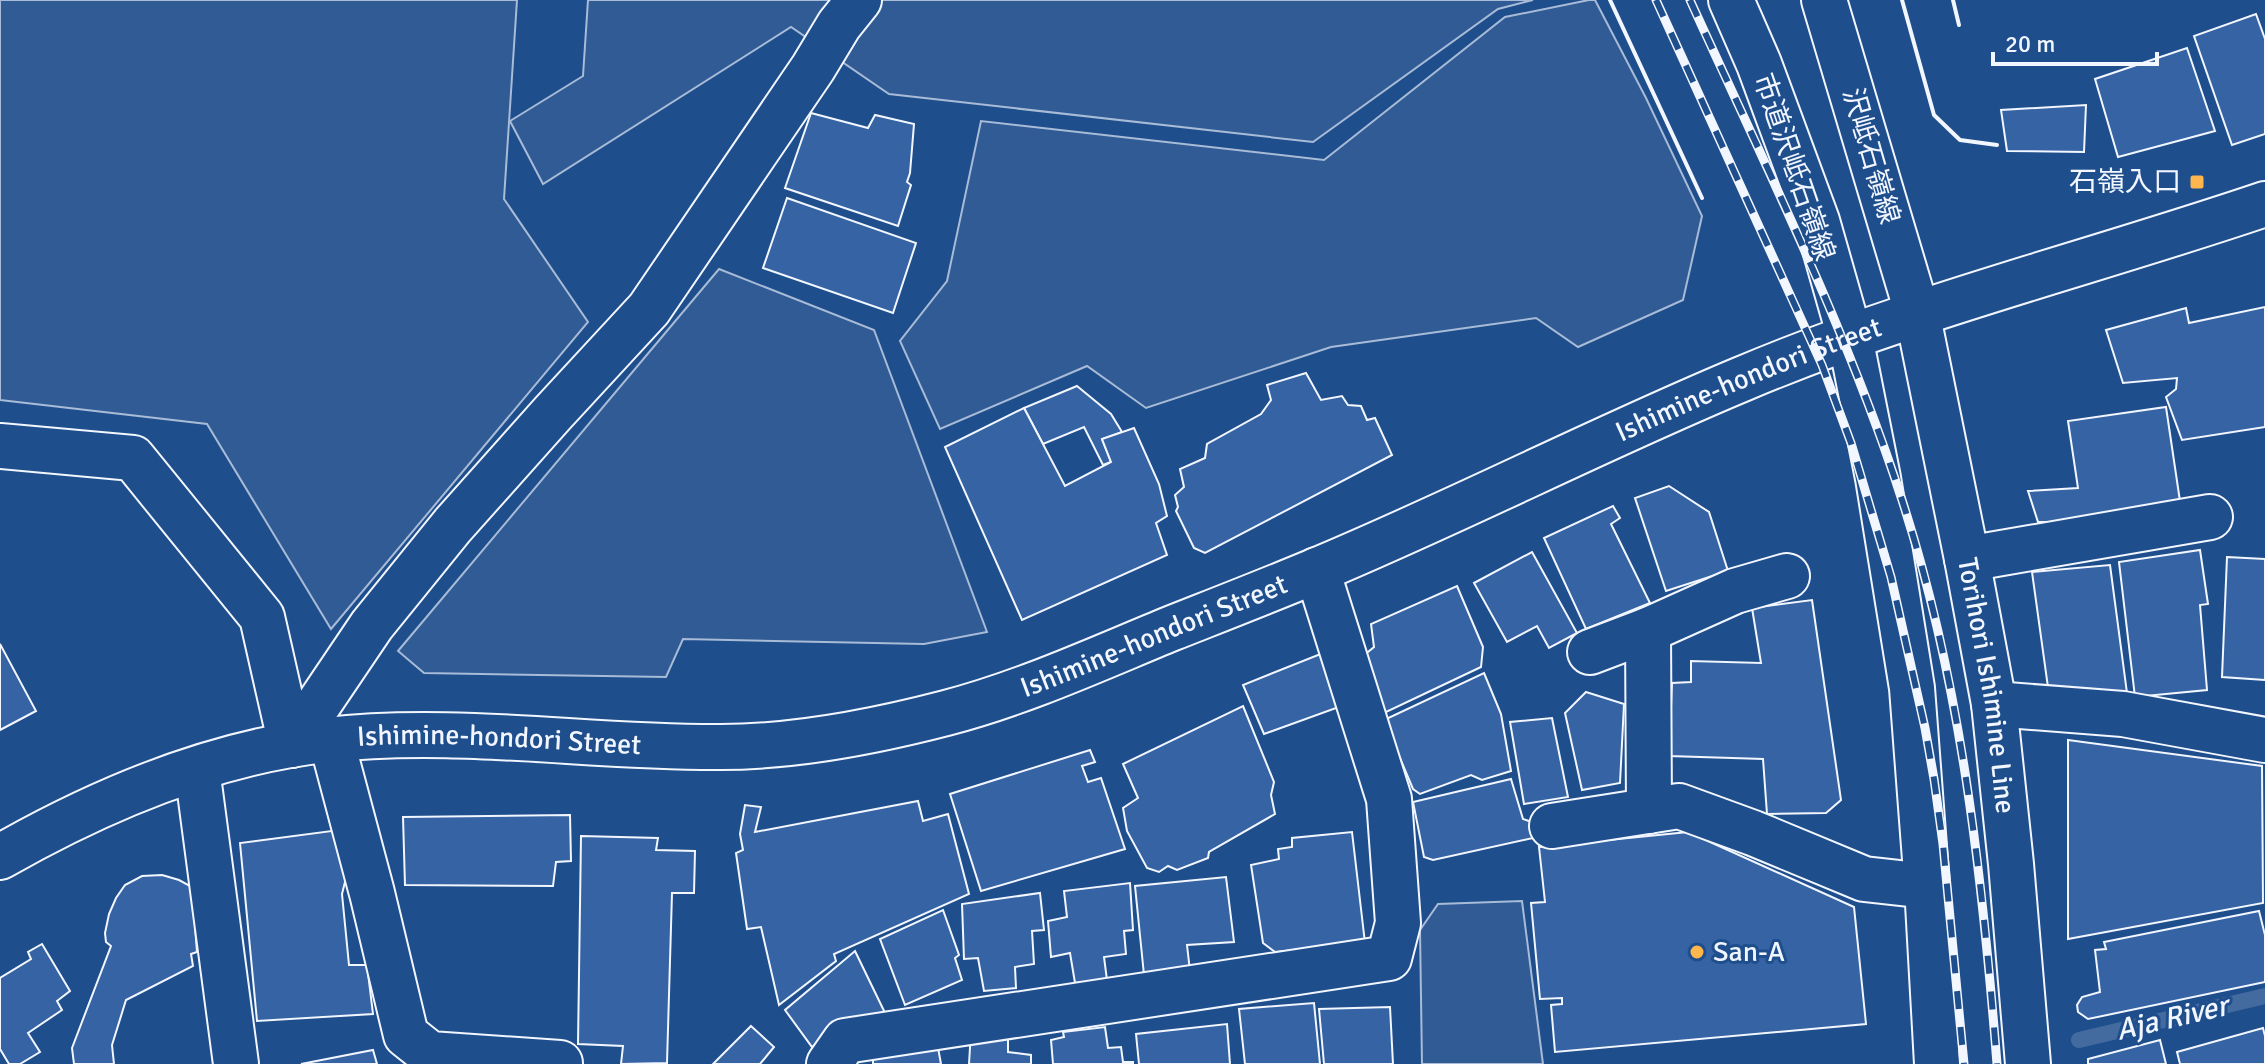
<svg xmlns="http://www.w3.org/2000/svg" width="2265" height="1064" font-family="Signika,'Noto Sans JP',sans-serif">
<rect width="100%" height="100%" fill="#1f4e8c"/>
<g fill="#305b95" stroke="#a8bbd7" stroke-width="2">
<path d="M0,0H517L504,199L588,322L331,629L207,424L0,400Z"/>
<path d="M588,0H1533L1498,9L1313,142L889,94L791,27L543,184L510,121L583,76Z"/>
<path d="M1589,0H1595L1646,98L1702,216L1683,300L1578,347L1536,318L1331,347L1146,408L1087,366L940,429L900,341L947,281L981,121L1324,160L1505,17Z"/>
<path d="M719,269L874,330L987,632L924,644L683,639L666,677L424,673L398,651Z"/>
<path d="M1522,901L1543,1064H1422L1420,930L1438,904Z"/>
</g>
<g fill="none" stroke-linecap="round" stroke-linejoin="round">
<path stroke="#446ba0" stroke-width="16" d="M2079,1040L2265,996"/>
</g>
<g fill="#3563a3" stroke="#f2f6ff" stroke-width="2">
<path d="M2256,14L2265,39V134L2232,145L2194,36Z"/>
<path d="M2187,48L2215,131L2118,157L2095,79Z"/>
<path d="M2086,105L2084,152L2007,151L2001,110Z"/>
<path d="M811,113L868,128L875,115L914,124L910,173L907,182L911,185L898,226L785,188Z"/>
<path d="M787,198L916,243L893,313L763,268Z"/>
<path d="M2265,307V427L2182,440L2166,397L2176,389L2177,378L2123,383L2106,330L2186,308L2189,323Z"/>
<path d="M1306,373L1321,400L1342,396L1348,405L1361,406L1367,420L1375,418L1392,455L1205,553L1194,548L1176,511L1178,507L1175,495L1184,487L1180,469L1205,458L1207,444L1261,414L1271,400L1267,385Z"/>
<path d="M1077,386L1111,414L1122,432L1102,439L1111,462L1103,465L1084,427L1043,444L1024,408Z"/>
<path d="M2166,407L2181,508L2068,522H2038L2028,491L2078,488L2068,421Z"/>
<path d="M1024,408L1065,486L1111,462L1102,439L1134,428L1159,484L1167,516L1156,523L1167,555L1022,620L945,447Z"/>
<path d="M1669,486L1709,512L1728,571L1666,591L1635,498Z"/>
<path d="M1613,506L1620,518L1611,524L1650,603L1586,629L1544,538Z"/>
<path d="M2200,550L2208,604L2200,605L2207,690L2135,697L2119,562Z"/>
<path d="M1532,552L1577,633L1549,648L1537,626L1507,642L1474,583Z"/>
<path d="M2227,557L2265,559V680L2222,677Z"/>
<path d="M2110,565L2127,693L2050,702L2032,572Z"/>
<path d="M1457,586L1483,647L1481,667L1384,713L1375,698L1379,694L1363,656L1374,647L1371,624Z"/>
<path d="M1812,600L1841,800L1826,813L1767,814L1763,759L1669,756L1672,683L1691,682V661L1761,663L1752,608Z"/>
<path d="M0,644L36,711L0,730Z"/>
<path d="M1323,653L1350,703L1264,734L1243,685Z"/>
<path d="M1484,673L1501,714L1511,771L1482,780L1471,775L1420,794L1413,789L1384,720Z"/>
<path d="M1586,692L1624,704L1620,783L1582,790L1565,713Z"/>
<path d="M1243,706L1274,782L1271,795L1275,814L1209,852L1208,858L1177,870L1168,866L1159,872L1147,868L1127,831L1123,808L1138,798L1123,764Z"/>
<path d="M1552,718L1568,797L1524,804L1510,722Z"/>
<path d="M2068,740L2262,766L2263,903L2068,939Z"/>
<path d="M1090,750L1095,762L1082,766L1088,782L1101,778L1125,849L981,891L950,794Z"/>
<path d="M1511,779L1523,819L1532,822L1533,838L1433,860L1424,857L1413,802Z"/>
<path d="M918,801L923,821L948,814L969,894L834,954L836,961L779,1005L761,927L747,929L736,853L743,850L740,834L745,805L761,807L755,832Z"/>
<path d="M570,815L571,861L556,862L553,886L405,885L403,817Z"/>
<path d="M339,830L346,878L342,894L349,965H367L373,1014L257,1021L240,843Z"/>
<path d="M1352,832L1365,943L1275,952L1263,943L1251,865L1279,859L1278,849L1292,847V838Z"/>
<path d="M1688,832L1854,907L1866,1024L1555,1052L1551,1005L1562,1004V998L1540,999L1531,903L1545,902L1539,847Z"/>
<path d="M581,836L658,838L656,850L695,851L694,893H672L667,1063L621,1064L623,1046L578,1044Z"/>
<path d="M162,875L179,880L192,887L197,952L191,954L193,966L126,1000L112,1045L114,1064H74L72,1048L111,946L106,942L105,933L109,914L116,898L125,885L142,876Z"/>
<path d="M1226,877L1234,942L1187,945L1190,971L1144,975L1135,886Z"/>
<path d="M1130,883L1133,930L1124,931L1126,954L1104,957L1107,980L1075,983L1070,953L1051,957L1048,921L1067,917L1064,891Z"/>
<path d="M1040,893L1044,930L1032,931L1034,964L1015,967L1016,988L984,991L978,958L964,959L962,904Z"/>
<path d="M943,910L959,955L955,958L962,980L905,1005L880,939Z"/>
<path d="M2259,911L2265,935V982L2088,1019L2078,1012L2077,1005L2082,997L2100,992L2095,950L2106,949L2104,942Z"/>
<path d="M42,944L70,991L57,1001L62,1010L28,1033L40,1052L20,1064H9L0,1049V978L31,959L28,952Z"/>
<path d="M855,951L886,1015L853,1018L812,1047L785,1010Z"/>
<path d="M1314,1003L1320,1064H1245L1239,1009Z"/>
<path d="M1390,1007L1393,1064H1324L1319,1009Z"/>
<path d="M1227,1024L1230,1064H1139L1136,1034Z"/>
<path d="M751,1026L774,1047L760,1064H713Z"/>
<path d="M1105,1027L1108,1048L1121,1047L1123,1062H1133V1064H1053L1051,1040L1064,1037L1063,1032Z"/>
<path d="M2263,1028L2265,1036V1064H2180L2177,1052Z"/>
<path d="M971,1031H1008V1052L1031,1055V1064H969Z"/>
<path d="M2160,1040L2166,1064H2088V1059Z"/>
<path d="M937,1042L941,1064H873V1054Z"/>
<path d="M373,1050L377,1064H301Z"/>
</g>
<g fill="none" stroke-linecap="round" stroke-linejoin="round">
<defs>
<g id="minor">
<path d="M0,446L133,458L262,617L291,745"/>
<path d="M1967,559L2210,517"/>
<path d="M1590,652L1648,630"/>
<path d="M1994,704L2123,714L2265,740"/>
<path d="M331,739L372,893L406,1035L430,1054L560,1063"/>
<path d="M291,745L372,625L453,525L552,414L649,309L813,68L839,25L859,0"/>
<path d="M197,769L236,1064"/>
<path d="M1649,811L1648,630L1735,591L1787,576"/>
<path d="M1552,826L1679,806L1753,833L1864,879L1927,886"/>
<path d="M829,1064L845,1041L1389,958L1398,923L1389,799L1317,570"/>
</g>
<g id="tertiary">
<path d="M1731,0L1759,64L1817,221L1850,337L1878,478L1912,688L1927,886L1937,1064"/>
<path id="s1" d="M1824,0L1917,312L1967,559L1994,704L2011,864L2028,1064"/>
</g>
<g id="secondary">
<path id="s2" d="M0,857C100,800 211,753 325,740C457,725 589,748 721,747C796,747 873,732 946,713C1023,693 1097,659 1170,629C1218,610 1267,591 1315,571C1459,511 1598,439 1742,379C1912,307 2091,263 2265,204"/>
</g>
</defs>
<use href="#minor" stroke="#f2f6ff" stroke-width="48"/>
<use href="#tertiary" stroke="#f2f6ff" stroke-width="48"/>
<use href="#secondary" stroke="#f2f6ff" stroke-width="48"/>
<use href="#minor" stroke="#1f4e8c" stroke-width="44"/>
<use href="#tertiary" stroke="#1f4e8c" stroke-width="44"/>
<use href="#secondary" stroke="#1f4e8c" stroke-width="44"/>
<defs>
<g id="rail">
<path d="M1656,0L1822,365L1851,443L1891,577L1925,728L1934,779L1943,844L1964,1064"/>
<path d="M1690,0C1765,165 1846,327 1902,500C1961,682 1982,874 1997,1064"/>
</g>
</defs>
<use href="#rail" stroke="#f2f6ff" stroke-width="9"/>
<use href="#rail" stroke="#1f4e8c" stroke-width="6" stroke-dasharray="18" stroke-linecap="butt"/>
<g stroke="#f2f6ff" stroke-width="4">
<path d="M1610,0L1702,198"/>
<path d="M1902,0L1934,115L1960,140L1997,145"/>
<path d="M1953,0L1959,25"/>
</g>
</g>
<g fill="#ffb74d" stroke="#1f4e8c" stroke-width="3">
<rect x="2189" y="174" width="16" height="16" rx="4"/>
<circle cx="1697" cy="952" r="8"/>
</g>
<g text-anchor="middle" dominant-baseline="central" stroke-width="6" stroke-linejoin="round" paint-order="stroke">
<g font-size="28" fill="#f2f6ff" stroke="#1f4e8c">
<text transform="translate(1871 156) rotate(74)">沢岻石嶺線</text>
<text transform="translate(1794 167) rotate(71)">市道沢岻石嶺線</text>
<text stroke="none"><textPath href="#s2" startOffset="1842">Ishimine-hondori Street</textPath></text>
<text stroke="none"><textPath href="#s2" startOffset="1194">Ishimine-hondori Street</textPath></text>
<text stroke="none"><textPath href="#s1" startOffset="706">Torihori Ishimine Line</textPath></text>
<text stroke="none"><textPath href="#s2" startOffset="522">Ishimine-hondori Street</textPath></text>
</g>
<g font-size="28" fill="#f2f6ff" stroke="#1f4e8c" text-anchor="end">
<text x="2181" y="182">石嶺入口</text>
<text x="1713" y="952" text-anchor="start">San-A</text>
</g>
<g font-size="30" font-style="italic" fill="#f2f6ff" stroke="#1f4e8c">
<text transform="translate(2172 1018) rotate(-13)">Aja River</text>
</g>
</g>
<path d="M1993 52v12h164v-12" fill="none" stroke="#f2f6ff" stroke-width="4"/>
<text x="2005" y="52" font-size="24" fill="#f2f6ff" stroke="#1f4e8c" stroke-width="6" paint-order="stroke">20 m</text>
</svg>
